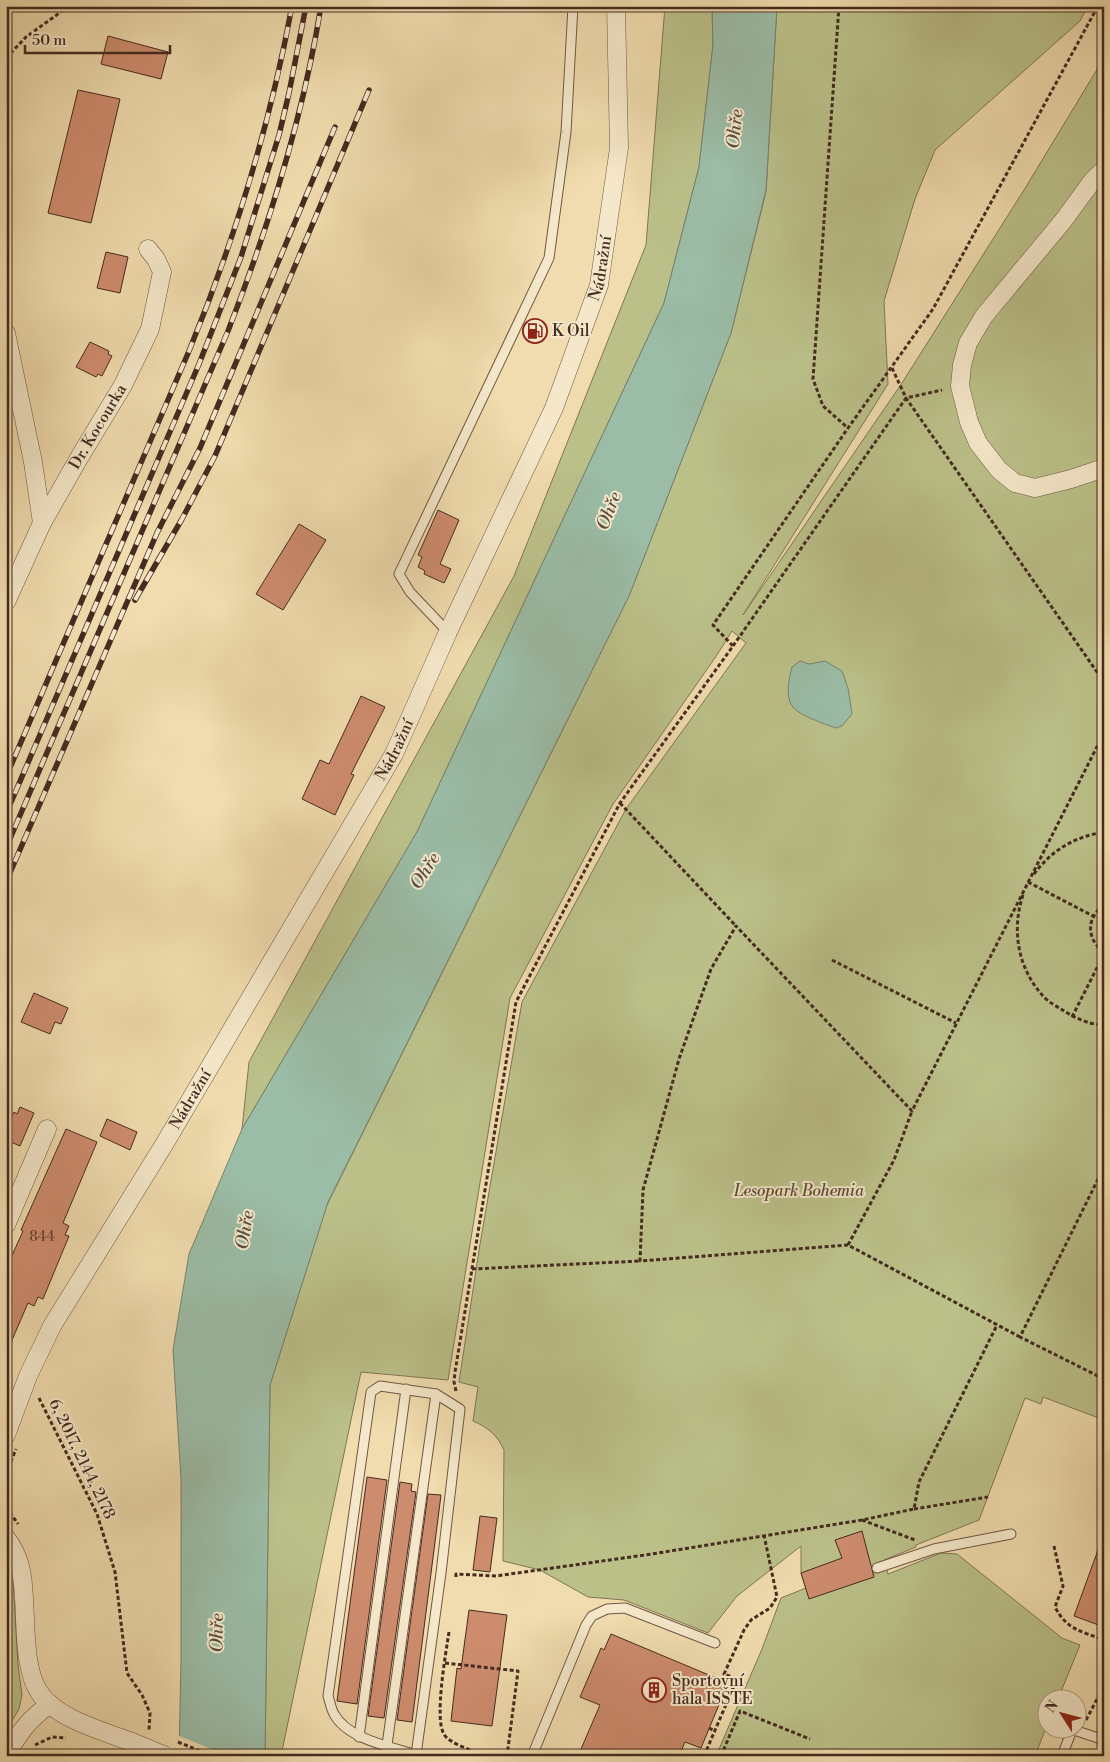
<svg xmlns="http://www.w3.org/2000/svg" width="1110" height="1762" font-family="'Libre Bodoni',serif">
<rect width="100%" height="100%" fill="#f0dcae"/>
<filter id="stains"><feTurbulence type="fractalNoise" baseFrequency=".004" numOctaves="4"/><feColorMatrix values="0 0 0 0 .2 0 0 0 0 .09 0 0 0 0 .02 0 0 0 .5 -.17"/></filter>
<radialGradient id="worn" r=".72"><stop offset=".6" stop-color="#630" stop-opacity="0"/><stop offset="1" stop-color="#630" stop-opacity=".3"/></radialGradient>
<g fill="#bbc089" stroke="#807654">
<path d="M665,6H712L713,45L699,167L664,303L417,832L242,1129L249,1062L514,576L646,245Z"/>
<path d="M777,6H1088L1080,21L935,150L915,199L884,301L888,384L743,615L902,383L1024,190L1104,58V1420L1043,1397L1041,1404L1025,1398L979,1520L916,1545V1547L884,1560L888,1574L941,1553L957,1554L1062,1638L1080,1645L1058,1699L1048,1700L1047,1725L1035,1756H716L762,1649L781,1598L806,1588L801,1573V1546L737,1596L708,1633L624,1600L588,1597L540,1570L503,1561L504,1450C497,1435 489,1428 473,1421L478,1387L459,1382L480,1244L522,1002L626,809L746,643L732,631L717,655L613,804L510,998L448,1380L361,1372L281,1756H265L270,1385L327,1205L629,596L731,333L766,192Z"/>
<path d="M6,1559L13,1581L18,1665L22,1695L19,1709L6,1731L8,1687L6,1681L8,1651L6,1650Z"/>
</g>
<g fill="#9bbca6" stroke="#798270">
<path d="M712,6H777L766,190L731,333L629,596L328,1202L270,1385L265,1756H179L181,1661V1479L173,1350L189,1254L242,1129L417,832L664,303L699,167L713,45Z"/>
<path d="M800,661L809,664L825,661L842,671L848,688L852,714L842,726L835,728C824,723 799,716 792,706C785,696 789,678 792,667Z"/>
</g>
<path fill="#f0dcae" d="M177,1735L228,1756H176Z"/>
<g fill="#ce8c6e" stroke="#452b20">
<path d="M108,36L168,52L161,79L101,64Z"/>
<path d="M78,90L120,99L91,223L48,213Z"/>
<path d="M106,252L128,257L120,293L97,288Z"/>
<path d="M90,342L109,351L108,354L112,356L102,376L98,374L96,377L76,367Z"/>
<path d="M438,510L459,520L440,564L451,569L444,583L424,574L425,571L418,567L422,557L418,555Z"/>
<path d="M299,524L326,540L283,610L256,594Z"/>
<path d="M361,696L385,707L351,774L354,775L335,815L302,799L320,760L329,764Z"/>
<path d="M34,993L68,1008L61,1024L55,1022L50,1034L21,1022Z"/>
<path d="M20,1107L34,1113L20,1146L6,1140V1129L14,1112L17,1114Z"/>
<path d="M107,1119L137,1132L130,1150L100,1136Z"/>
<path d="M66,1129L97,1142L63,1223L69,1226L65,1235L69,1236L43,1299L38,1297L34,1306L28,1303L6,1354V1269L23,1231L21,1230Z"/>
<path d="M367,1477L387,1480L357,1704L337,1701Z"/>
<path d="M400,1482L412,1484L411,1491L416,1492L384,1718L368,1716Z"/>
<path d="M428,1494L441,1495L412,1722L397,1720Z"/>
<path d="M480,1516L497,1518L490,1572L473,1570Z"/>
<path d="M862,1531L874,1577L809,1599L801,1573L842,1558L835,1540Z"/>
<path d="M1102,1539H1104V1627L1074,1616Z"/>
<path d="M469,1610L507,1615L492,1726L451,1721L457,1668L461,1669Z"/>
<path d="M611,1634L728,1683L701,1748L685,1742L679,1756H578L600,1705L580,1697L601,1648L604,1650Z"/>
</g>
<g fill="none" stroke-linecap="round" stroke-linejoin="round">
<defs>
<g id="lane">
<path d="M448,632L410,592L399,574L549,258L566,132L573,6"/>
<path d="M877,1568L934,1549L1011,1534"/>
<path d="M1074,1730L1104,1740"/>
<path d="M359,1737L406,1389"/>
<path d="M387,1745L436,1394"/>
<path d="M416,1755L441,1573L460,1409L436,1394L380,1386L371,1392L328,1696C330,1702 331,1709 334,1714C348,1740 393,1747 419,1756"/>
<path d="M532,1756L586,1625L592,1616L607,1609L625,1608L715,1643"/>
<path d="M1062,1756L1072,1730"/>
</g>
<g id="street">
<path d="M1104,170L1093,180L1063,221L984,316L968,343L962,365L960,386L969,422L978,443L999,470L1015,483L1035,488L1071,479L1104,468"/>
<path d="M6,333L33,462L42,523"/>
<path id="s1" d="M6,602L42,523L79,458L123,385L150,329L162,272L156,259L148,249"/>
<path d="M6,1225L47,1129"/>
<path id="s2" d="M6,1435L28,1376L52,1326L165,1143L394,754L448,632L554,408L599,285L619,148L616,6"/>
<path d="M6,1538C21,1557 23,1576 24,1599C26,1626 24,1669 39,1692C56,1719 103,1731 132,1742"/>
<path d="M6,1755C20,1732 28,1720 50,1704"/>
</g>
</defs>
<use href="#lane" stroke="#705744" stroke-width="11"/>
<use href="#street" stroke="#705744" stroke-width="19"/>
<g stroke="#452b20" stroke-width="3" stroke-dasharray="4 2.5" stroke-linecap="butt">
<path d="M839,6L813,379L823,406L848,428"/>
<path d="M6,58L26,37L69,6"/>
<path d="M892,368L906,398L1104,682"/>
<path d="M733,646L906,398L942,390"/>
<path d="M620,803L736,926"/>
<path d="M1034,874C1052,850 1074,837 1104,832"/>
<path d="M1028,882L1093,916"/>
<path d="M1023,895C1011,931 1018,970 1045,998C1050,1003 1056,1006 1061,1009C1073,1017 1089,1025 1104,1025"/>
<path d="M1104,905C1086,918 1086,939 1104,952"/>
<path d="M832,960L956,1023"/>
<path d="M1072,1017L1104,954"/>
<path d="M1104,1167L1020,1337L1104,1379"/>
<path d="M848,1245L894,1160L912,1111"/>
<path d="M472,1269L640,1261"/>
<path d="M1020,1337L848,1245L640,1261L643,1190L679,1059L711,969L736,926L912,1111L1104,733"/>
<path d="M456,1391L454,1382L455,1372L516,1002L620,803L733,646L713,625L848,428L933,309L1098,6"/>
<path d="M39,1398L97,1514L115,1572L127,1673L142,1695L150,1713L149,1730"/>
<path d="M6,1474L16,1449"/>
<path d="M6,1507L18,1524"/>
<path d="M914,1509L988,1497"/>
<path d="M862,1520L915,1540"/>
<path d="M1054,1546L1063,1586L1055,1607C1067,1630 1081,1631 1104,1640"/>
<path d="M456,1577V1574L496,1576L652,1554L862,1520L914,1509L919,1482L997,1325"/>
<path d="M449,1632C446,1652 434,1719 444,1734C449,1744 475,1751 485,1756"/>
<path d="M1104,1661L1102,1666L1104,1683"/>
<path d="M445,1663L518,1671L507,1756"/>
<path d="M1086,1720L1104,1686"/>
<path d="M709,1728L715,1731"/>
<path d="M35,1745L52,1737L66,1738"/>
<path d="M704,1756L737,1679L724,1674L744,1630L751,1620L770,1608L777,1597L764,1535"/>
<path d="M721,1756L740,1711L810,1739"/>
</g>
<use href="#lane" stroke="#f5e8ca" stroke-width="9"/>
<use href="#street" stroke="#f5e8ca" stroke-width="18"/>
<defs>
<g id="rail">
<path d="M135,600L182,519L215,456L369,90"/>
<path d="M6,777L189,351C235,239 270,125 292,6"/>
<path d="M6,814L199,364L241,257L279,135L289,93L306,6"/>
<path d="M6,848L228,331C269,226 303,118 321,6"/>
<path d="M6,882L157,533L200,448L335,127"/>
</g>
</defs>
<use href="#rail" stroke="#452b20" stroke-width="5.5"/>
<use href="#rail" stroke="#f5e8ca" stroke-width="4" stroke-dasharray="11" stroke-linecap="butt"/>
<defs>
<path id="street-bridge" d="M132,1742L166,1756"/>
</defs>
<use href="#street-bridge" stroke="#705744" stroke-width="19" stroke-linecap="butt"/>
<path stroke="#452b20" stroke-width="3" stroke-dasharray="4 2.5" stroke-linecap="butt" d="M178,1742L212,1756"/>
<use href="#street-bridge" stroke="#f5e8ca" stroke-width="18"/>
</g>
<defs>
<symbol id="fuel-ring" viewBox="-11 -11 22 22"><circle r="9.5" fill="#f5e8ca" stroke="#8f2418" stroke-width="1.5"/><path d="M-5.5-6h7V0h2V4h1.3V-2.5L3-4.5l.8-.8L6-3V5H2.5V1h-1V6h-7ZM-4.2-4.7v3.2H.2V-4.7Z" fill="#8f2418"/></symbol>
<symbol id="building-ring" viewBox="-11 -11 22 22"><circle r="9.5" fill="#f5e8ca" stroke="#8f2418" stroke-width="1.5"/><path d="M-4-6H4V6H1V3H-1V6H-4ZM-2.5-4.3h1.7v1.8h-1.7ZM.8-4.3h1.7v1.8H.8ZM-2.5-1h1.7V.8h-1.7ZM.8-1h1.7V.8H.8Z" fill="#8f2418"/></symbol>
</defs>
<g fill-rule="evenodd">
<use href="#fuel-ring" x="521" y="317" width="28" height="28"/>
<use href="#building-ring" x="640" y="1676" width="28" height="28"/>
</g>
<g text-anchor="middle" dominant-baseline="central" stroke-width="4" stroke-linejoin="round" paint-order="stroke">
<g font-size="14" fill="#674334">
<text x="42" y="1237">844</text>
</g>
<g font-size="16" fill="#452b20" stroke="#f5e8ca">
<text stroke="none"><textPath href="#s2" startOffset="1314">Nádražní</textPath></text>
<text stroke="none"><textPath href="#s1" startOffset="198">Dr. Kocourka</textPath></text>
<text stroke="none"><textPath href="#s2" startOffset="789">Nádražní</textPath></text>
<text stroke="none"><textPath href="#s2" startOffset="384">Nádražní</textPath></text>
<text transform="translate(82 1459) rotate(64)">6, 2017, 2144, 2178</text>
</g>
<g font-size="16" fill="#452b20" stroke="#f5e8ca" text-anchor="start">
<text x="552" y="331">K Oil</text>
<text x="672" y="1681">Sportovní<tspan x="672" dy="18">hala ISŠTE</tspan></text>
</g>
<g font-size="16" font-style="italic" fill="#5d4935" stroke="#f5e8ca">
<text x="799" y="1191">Lesopark Bohemia</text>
</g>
<g font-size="18" font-style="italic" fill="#5a4f42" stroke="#f5e8ca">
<text transform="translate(735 129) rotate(-84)">Ohře</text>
<text transform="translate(609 511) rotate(-69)">Ohře</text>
<text transform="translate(425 871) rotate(-57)">Ohře</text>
<text transform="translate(245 1230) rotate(-81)">Ohře</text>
<text transform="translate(217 1633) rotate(-89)">Ohře</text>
</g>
</g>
<rect width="1110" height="1762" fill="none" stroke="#f0dcae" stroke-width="25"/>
<rect x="8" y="8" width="1095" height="1747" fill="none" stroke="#452b20" stroke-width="2.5"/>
<rect x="12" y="12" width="1085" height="1737" fill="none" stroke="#452b20"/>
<g transform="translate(1062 1714) rotate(306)"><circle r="24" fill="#f5e8ca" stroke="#af9c86"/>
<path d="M0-4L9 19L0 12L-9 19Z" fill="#8f2418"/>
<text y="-8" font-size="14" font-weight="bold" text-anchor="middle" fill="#452b20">N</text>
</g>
<path d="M25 45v8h145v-8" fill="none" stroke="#452b20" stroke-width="2.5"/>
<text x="32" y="45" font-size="15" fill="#452b20" stroke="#f5e8ca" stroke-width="4" paint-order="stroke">50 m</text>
<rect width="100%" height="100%" filter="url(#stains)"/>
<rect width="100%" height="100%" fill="url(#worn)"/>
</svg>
